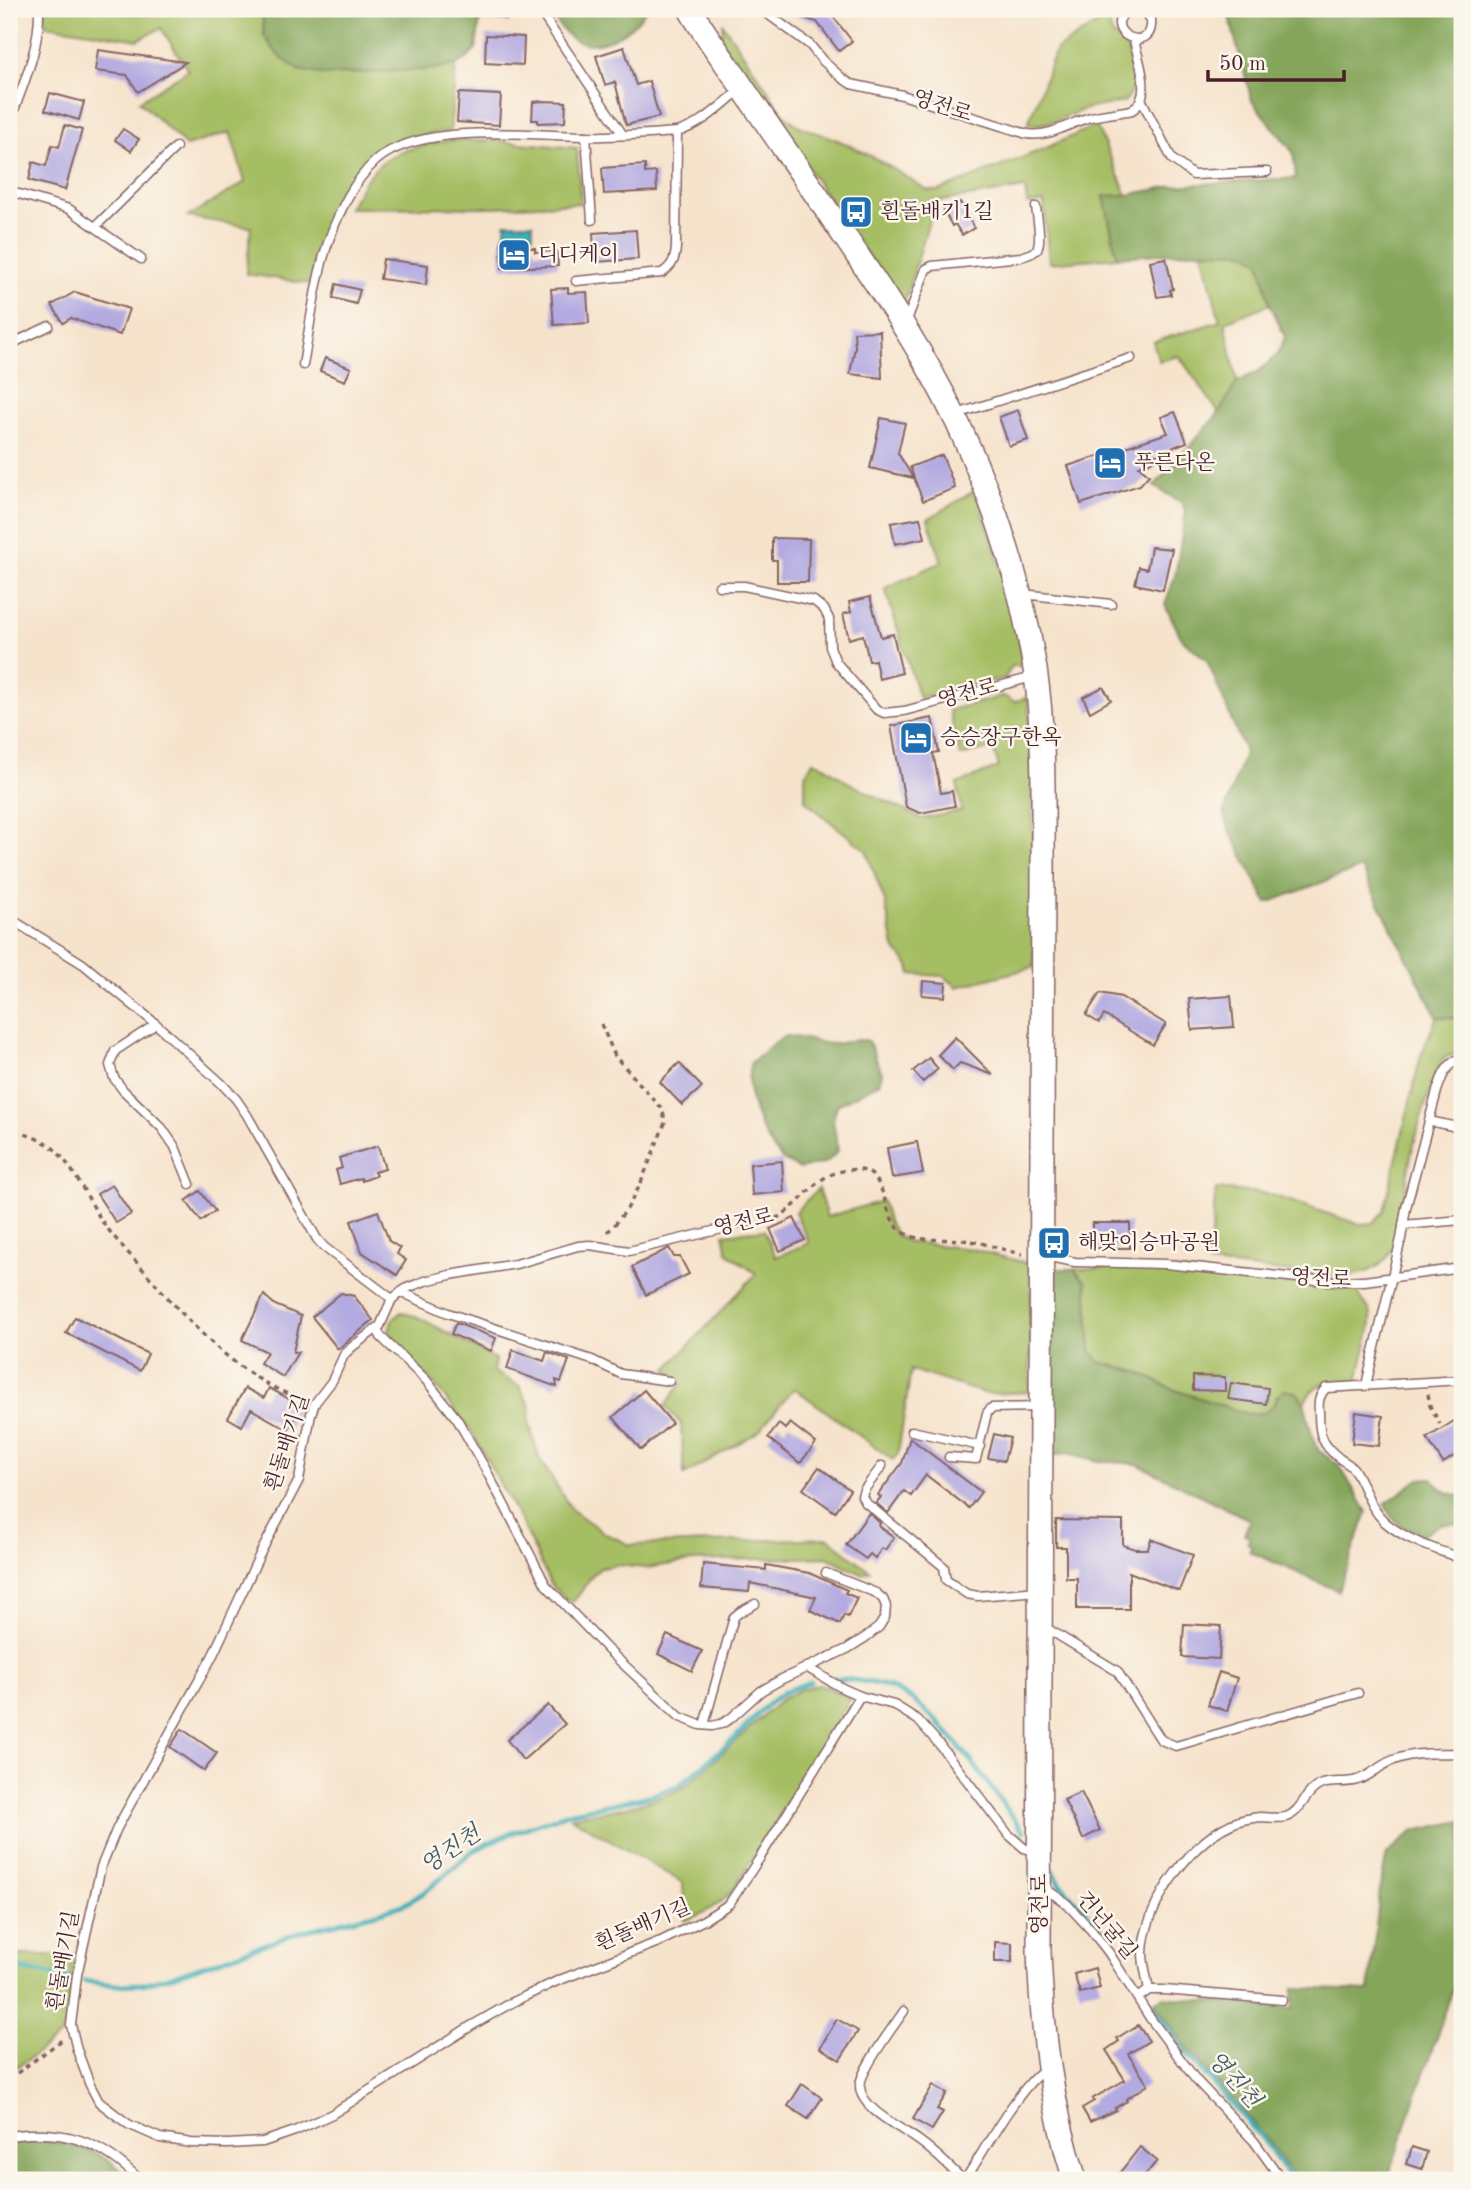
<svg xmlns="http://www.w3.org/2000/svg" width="1471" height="2189" font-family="'Old Standard TT','Noto Serif KR',serif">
<rect width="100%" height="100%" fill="#fbf7ec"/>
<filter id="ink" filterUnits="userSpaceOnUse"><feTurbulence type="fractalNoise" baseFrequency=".0143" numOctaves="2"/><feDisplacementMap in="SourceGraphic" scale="14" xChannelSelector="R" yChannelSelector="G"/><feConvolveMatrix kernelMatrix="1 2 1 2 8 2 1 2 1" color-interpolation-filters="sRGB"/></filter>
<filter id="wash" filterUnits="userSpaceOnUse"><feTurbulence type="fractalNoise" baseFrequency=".00686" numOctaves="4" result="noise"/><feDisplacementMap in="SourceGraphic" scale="28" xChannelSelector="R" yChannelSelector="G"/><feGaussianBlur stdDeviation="1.57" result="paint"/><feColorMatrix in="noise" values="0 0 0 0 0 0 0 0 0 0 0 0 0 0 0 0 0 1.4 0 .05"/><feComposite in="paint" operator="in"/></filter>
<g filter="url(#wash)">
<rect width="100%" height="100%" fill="#f6e3cc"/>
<g fill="#a6be64" stroke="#786e48" stroke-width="2">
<path d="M44,9H262V19L298,70L327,75L433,69L456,65L450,131C429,134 407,137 388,146C340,169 324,238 311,284L246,274L251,227L188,217L245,182L230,132L186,146L139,101L188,70L161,28L138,40L46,25Z"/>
<path d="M1110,16C1108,42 1119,34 1128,51L1135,86L1124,102C1112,104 1098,106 1086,109C1066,115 1050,127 1028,124L1056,50Z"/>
<path d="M723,24L784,114C799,131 821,132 842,142C872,155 900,173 927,190L938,191L1044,149L1096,125L1127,195L1104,196L1117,257L1049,263L1044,202L1027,204L1025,188L935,202L903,307L721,42Z"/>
<path d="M451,140L498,141L577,148L581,203L493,207L349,208C378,154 392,151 451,140Z"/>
<path d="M1202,251L1246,252L1260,262L1270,304L1225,322L1237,382L1219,413L1179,356L1159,361L1153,342L1220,321Z"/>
<path d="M976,490C995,548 1013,605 1025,666H1012L1005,678L919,698L885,588L942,562L928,519Z"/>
<path d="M1004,696L1014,702L1028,697L1032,755L1034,967L957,987L944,976L911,974L909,966L894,947L885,902L866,850L823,816L805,800V776L813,761C826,765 835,774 846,781C870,795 897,805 921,819L962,811L957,784L999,767L993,748L960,756L949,710Z"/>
<path d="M1437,1017L1462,1018V1051L1444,1058C1429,1089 1419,1122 1411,1156C1405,1183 1403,1235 1388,1256C1378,1271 1361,1274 1345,1277L1208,1264L1216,1189L1269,1194L1358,1224L1373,1223L1384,1211L1421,1055Z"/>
<path d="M818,1189L827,1217L882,1201L889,1224L897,1236L909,1242L972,1249L1031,1264L1030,1392L987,1394L911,1370L898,1454L893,1460L794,1388L758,1432L684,1475L681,1424L665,1406L681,1384L667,1369L756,1274L728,1253L724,1234L764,1230L776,1257L809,1243L795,1212Z"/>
<path d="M1141,1267L1358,1290C1359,1300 1369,1305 1371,1314C1374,1325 1360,1367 1357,1381C1331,1382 1318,1378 1304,1402L1296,1392L1277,1395L1273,1406L1265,1413L1247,1414L1172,1389L1138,1372L1099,1362L1091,1351L1086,1282L1074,1269Z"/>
<path d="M401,1312L420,1318L495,1359L493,1371L519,1386L530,1406L529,1423L539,1458L572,1510L606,1534L630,1545L828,1538L870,1571L862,1574L827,1557L693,1561L646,1568L617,1565L601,1568L593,1574L578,1596L573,1601L565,1599L550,1583L522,1524L472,1432L434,1384L393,1342L389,1330L392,1320Z"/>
<path d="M819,1684L851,1698L734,1889C721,1905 704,1913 685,1921L683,1883L571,1817C610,1810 650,1805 686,1786L782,1699L799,1690Z"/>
<path d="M9,1952L19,1955H74L66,2025L60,2036L9,2073Z"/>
</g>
<g fill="#84a55a" stroke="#676242" stroke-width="2">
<path d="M262,9H511L509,21L480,19L476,49L468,58L456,65L433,69L327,75L298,70L278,55L264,36Z"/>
<path d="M547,9H646C634,32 597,54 571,38C561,31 555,18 547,9Z"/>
<path d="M1227,9H1462V1018L1437,1017L1361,868L1267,903L1229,829L1224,812L1245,752L1207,660L1182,639L1165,605L1175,576L1186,512L1182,503L1154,486L1219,413L1237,382L1259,371L1278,354L1285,337L1270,304L1260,262L1246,252L1202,251L1117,257L1104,196L1127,195L1173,186L1296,178L1293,152L1252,101Z"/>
<path d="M786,1036C802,1037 818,1043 833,1044C845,1044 858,1037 868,1041L882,1073L879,1083L837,1105L833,1120L838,1151L827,1162L800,1169C794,1165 786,1163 781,1158C761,1137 742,1090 751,1062C762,1055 774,1040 786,1036Z"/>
<path d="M1058,1269H1074L1086,1282L1091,1351L1099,1362L1138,1372L1172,1389L1247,1414L1265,1413L1273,1406L1277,1396L1284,1390L1296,1392L1304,1402L1313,1439L1319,1451L1339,1465L1367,1512L1338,1591L1249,1551L1252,1545L1247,1543L1250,1536L1244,1534L1250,1520L1137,1464L1099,1461L1067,1453L1051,1456L1050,1276Z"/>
<path d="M1432,1478C1440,1488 1448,1496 1462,1495V1526L1460,1524H1441L1422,1536C1405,1530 1390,1521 1385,1504L1419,1479Z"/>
<path d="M1462,1821V1963L1387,2180H1296L1268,2140L1183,2043L1154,2002L1163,1997L1293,2009V1988L1369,1991L1380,1889L1387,1854L1414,1831Z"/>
<path d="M31,2140C72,2141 104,2151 132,2180H9V2143Z"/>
</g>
<path fill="#3daeb7" stroke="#446671" stroke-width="2" d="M505,223H533V235L505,236Z"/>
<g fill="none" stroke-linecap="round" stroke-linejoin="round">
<g stroke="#3daeb7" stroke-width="5">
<path d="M833,1678C854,1680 883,1682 902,1693C946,1719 992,1790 1024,1832"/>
<path d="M1052,1870L1062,1886L1110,1939L1138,1983"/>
<path d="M9,1967L68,1978"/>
<path d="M84,1981L115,1985L143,1984L179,1974L300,1932L381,1912L405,1904L425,1892L473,1851L501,1837L568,1813L650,1796L680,1785L734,1739L769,1703L786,1691L810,1682"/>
<path d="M1151,2003L1181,2047L1263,2139L1291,2180"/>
</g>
</g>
<g id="blocks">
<g fill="#b3aae1">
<path d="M785,9H827L852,41L839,51L817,22L784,12Z"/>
<path d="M486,35L524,37L523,65L485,63Z"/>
<path d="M624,47L636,85L649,81L659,117L626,125L615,82L605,85L596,56Z"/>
<path d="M98,50L186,62L138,92L127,75L95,71Z"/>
<path d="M50,93L84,102L79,120L45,110Z"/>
<path d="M459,93L501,95L499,125L457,122Z"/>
<path d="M543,101L566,102L565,122L538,123V120H532L533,102Z"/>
<path d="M65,125L82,130L65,190L29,180L33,162L46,166L52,145L59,147Z"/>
<path d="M123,129L139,139L131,151L115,140Z"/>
<path d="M645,165V173L656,172L657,191L604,194L602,168Z"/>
<path d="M960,202L974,228L962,235L955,224L952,226L944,211Z"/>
<path d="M636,230L638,259L595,262L593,233Z"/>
<path d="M519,238V248H535V252L557,251L558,266L502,268L501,239Z"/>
<path d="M1166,258L1173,289L1170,290L1171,295L1157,297L1150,261Z"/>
<path d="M383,259L428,265L426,285L380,279Z"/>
<path d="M336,284L360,290L356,304L333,298Z"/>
<path d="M568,288V293L587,292L589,323L554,325L551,289Z"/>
<path d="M75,292L129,309L120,335L71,318L63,323L52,305Z"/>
<path d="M880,331L882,378L850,374L855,347L854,332Z"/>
<path d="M325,358L351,368L345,381L320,371Z"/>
<path d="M1018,410L1028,440L1009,446L999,417Z"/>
<path d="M1175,412L1187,442L1153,455L1155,460L1139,466L1149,475L1140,485L1081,504L1068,466L1168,433L1161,417Z"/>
<path d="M881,418L905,423L898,453L913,478L870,468Z"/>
<path d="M942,455L955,488L923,501L910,467Z"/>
<path d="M920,518L925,538L895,544L891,523Z"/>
<path d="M772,538L809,539L808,582H777V560H772Z"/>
<path d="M1151,547L1172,549L1163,590L1135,584L1139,567L1147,569Z"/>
<path d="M870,597L881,637L893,634L902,673L879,679L875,660L869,661L863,635L849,639L843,614L851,612L849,602Z"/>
<path d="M1103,687L1111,700L1090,712L1083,697Z"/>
<path d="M932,718L939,752L933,753L941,793L952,791L955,806L920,813L906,807L891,726Z"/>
<path d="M923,981L946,983L945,997L922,995Z"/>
<path d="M1100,993L1121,997L1166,1024L1153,1045L1104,1015L1099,1023L1086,1015Z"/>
<path d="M1231,996L1234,1027L1192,1030L1189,999Z"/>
<path d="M955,1037L993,1075L960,1063L953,1070L938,1055Z"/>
<path d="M929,1058L938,1069L923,1082L913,1071Z"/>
<path d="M679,1063L702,1087L682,1105L660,1082Z"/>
<path d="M917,1142L923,1173L892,1178L887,1148Z"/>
<path d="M378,1146L385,1169L374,1172L376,1176L362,1181L361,1178L340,1184L336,1170L342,1168L339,1158Z"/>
<path d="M782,1161L784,1192L752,1195L750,1164Z"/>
<path d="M112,1185L131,1214L116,1223L97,1194Z"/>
<path d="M200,1191L215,1211L201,1221L186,1201Z"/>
<path d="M378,1211L389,1241L400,1248L397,1254L406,1260L397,1275L362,1252L351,1221Z"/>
<path d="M794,1218L805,1240L780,1251L770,1229Z"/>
<rect x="1093" y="1223" width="37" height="25"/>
<path d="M669,1248L674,1257H680L689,1274L646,1295L632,1267Z"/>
<path d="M341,1293L354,1296L373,1320L338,1349L312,1317Z"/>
<path d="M264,1295L275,1305L301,1316L293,1352H298L283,1377L260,1363L267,1352L242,1340Z"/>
<path d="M75,1317L148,1354L140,1371L66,1333Z"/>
<path d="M456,1323L496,1338L491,1351L451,1334Z"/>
<path d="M513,1350L544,1361L547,1352L569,1360L561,1382L556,1380L557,1387L507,1369Z"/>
<path d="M1193,1376L1225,1377V1391L1193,1390Z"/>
<path d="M1231,1383L1268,1388L1266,1404L1228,1399Z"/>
<path d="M245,1388L264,1398L269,1388L301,1406L288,1430L251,1409L242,1426L228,1418Z"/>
<path d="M644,1390L672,1423L641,1450L613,1417Z"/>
<path d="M1356,1412L1383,1416L1379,1446L1352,1443Z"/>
<path d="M1462,1416V1451L1443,1463L1427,1438Z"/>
<path d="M790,1423L816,1443L800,1463L768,1438L779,1424L785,1429Z"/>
<path d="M994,1434L1010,1438L1004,1461L988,1458Z"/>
<path d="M910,1438L981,1492L969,1508L926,1475L911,1496L904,1491L888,1513L876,1503L881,1497L878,1495L902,1463Z"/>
<path d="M819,1467L850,1490L835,1512L803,1489Z"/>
<path d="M869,1513L880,1523L879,1526L894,1537L885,1550L882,1548L875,1558L870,1554L866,1559L846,1545Z"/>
<path d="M1056,1520L1123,1521V1545L1135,1549H1148L1151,1539L1193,1555L1179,1591L1129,1572V1609H1077V1578H1066V1547H1056Z"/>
<path d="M703,1564L766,1570V1565L809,1573L847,1590L845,1593L857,1598L848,1617L844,1615L840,1624L810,1610L816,1597L750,1583L749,1592L701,1588Z"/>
<path d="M1184,1624L1221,1626L1219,1659L1182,1657Z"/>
<path d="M667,1635L702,1651L692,1671L658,1654Z"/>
<path d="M1219,1672L1237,1678L1227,1711L1208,1705Z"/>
<path d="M548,1705L565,1724L523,1760L507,1740Z"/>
<path d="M182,1729L217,1753L204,1771L170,1747Z"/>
<path d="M1081,1792L1100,1830L1083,1839L1064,1800Z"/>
<path d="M995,1942L1012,1943V1962H995Z"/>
<path d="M1095,1968L1100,1988L1080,1993L1074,1974Z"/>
<path d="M837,2019L858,2031L840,2060L820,2048Z"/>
<path d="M1138,2025L1149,2041L1128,2054L1148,2085L1126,2099L1127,2101L1115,2108L1116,2110L1090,2122L1082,2108L1094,2101L1092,2099L1125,2080L1106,2050L1119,2041L1117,2038Z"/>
<path d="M802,2084L822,2098L808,2119L788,2106Z"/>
<path d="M933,2085L947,2093L937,2109L943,2112L932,2130L913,2119Z"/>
<path d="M1140,2147L1157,2161L1141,2180H1114Z"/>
<path d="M1412,2147L1427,2152L1422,2169L1407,2164Z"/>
</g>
</g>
</g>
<g filter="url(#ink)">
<use href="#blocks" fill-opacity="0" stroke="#866463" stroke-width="2"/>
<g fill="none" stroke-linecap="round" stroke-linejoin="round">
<defs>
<g id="lane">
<path d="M761,9L810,45L822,60L842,78L851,84L902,95L1027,134C1050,137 1066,125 1087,118C1102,114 1117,113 1132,110C1154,96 1138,60 1134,40"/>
<path d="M1130,9C1095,30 1155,59 1151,19L1141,9"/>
<path d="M521,10L542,14L623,135"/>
<path d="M1142,101L1172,159L1193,175L1267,172"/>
<path d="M9,124C22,87 40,49 39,9"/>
<path d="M586,136L592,220"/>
<path d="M9,191L69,209L141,259"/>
<path d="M96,226L176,147"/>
<path d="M576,281L662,273C672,266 675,260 676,248L677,132"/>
<path d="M906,323L926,269L932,266L1021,257C1026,255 1034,254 1037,249C1042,241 1037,216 1036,207"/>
<path d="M9,345L49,326"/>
<path d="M303,365C312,315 317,261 339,215C349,192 368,161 392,150C442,125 526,135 582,136C613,137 646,134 677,132C702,125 720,106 740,90"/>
<path d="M957,414L1131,358"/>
<path d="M719,586H744L814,601L824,609L829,619L830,647L836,662L876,709L884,713L904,711L1033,677"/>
<path d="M1023,594L1111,604"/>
<path d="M9,918L83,964L156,1024L221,1083L236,1099L247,1115L317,1239L324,1247L392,1299"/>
<path d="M156,1024L115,1051L110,1065L114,1078L123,1090L162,1128L175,1147L190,1184"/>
<path d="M1429,1121L1462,1128"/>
<path d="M1403,1225L1462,1220"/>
<path d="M726,1228L629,1251L590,1245L578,1246L516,1264L450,1275L425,1281L407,1288L392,1299L380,1326L352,1347L344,1355L332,1381L315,1403L311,1414L299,1480L261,1552L212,1657L117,1828L101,1867L77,1975L71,2025L77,2050L90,2085L99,2102L128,2124L160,2138L191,2143L228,2144L263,2142L295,2131L332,2114L471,2026L513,2002L557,1981L661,1941L704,1920L729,1904L761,1856L860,1696"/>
<path d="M1044,1256L1075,1262L1166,1264L1326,1281H1364L1462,1268"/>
<path d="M401,1292L448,1313L592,1360L621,1374L669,1381"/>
<path d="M377,1329L381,1337L426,1380L457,1419L486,1470L546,1585L607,1649L680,1717L700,1725L712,1726L721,1724L730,1719L761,1691L782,1679L847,1649L866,1637L879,1627L885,1617L886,1606L883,1599L876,1593L826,1573"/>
<path d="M1462,1380L1326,1388C1319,1395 1318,1402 1319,1412C1319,1434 1321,1444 1339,1458C1345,1463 1351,1464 1355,1471C1366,1489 1369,1507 1385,1522C1407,1541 1436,1549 1462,1559"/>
<path d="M1366,1385L1401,1239L1406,1208L1437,1091C1442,1076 1446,1064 1462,1057"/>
<path d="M912,1431L980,1446"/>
<path d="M949,1457L976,1459L987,1413L991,1408L1038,1407"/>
<path d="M882,1466L864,1490L862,1496L865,1502L944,1567L946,1580L967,1594L978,1596L1038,1591"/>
<path d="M1043,1626L1117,1671L1161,1740L1176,1746L1358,1693"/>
<path d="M806,1667L842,1688L860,1696L894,1705L918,1720L939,1744L1008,1834L1024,1848L1037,1852"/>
<path d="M704,1725L734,1617L740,1612L755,1604"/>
<path d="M1042,1886L1067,1904L1091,1930L1109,1953L1150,2018L1196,2080L1254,2141L1282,2180"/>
<path d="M1149,1990C1147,1978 1143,1965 1143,1953C1144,1905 1193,1836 1239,1821C1245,1819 1253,1818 1260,1817C1268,1817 1278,1819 1286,1817C1302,1812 1305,1791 1320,1785C1332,1780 1345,1784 1357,1780C1369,1777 1378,1767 1389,1762C1412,1751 1437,1754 1462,1753"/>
<path d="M1138,1998L1149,1990H1164L1282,2000"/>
<path d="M904,2011C894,2026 860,2070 860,2086C860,2109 902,2128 918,2140C935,2152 949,2166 963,2180"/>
<path d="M9,2136C64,2128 101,2141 140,2180"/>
<path d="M965,2180C984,2151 1018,2088 1045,2069"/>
</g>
<path id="secondary" d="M690,9C703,32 719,53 734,75C770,129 808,182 845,237C879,287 914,339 943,394C987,478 1020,574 1035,669C1045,735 1043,803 1043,869L1039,1952C1042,2030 1051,2105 1075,2180"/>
</defs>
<use href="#lane" stroke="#866463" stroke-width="11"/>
<use href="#secondary" stroke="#866463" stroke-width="26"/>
<g stroke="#866463" stroke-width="3.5" stroke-dasharray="5 5" stroke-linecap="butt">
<path d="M601,1024L615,1056L663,1110L665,1123L640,1185L627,1209L612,1228L603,1235"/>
<path d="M25,1134C35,1138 45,1141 53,1148C73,1165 89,1202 104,1224C119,1244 137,1262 153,1281C195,1329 241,1379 303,1400"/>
<path d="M737,1227C754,1226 769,1224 783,1214C808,1198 813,1175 848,1170C892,1164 877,1214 903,1232C920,1243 940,1238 960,1240C981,1241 1002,1250 1022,1254"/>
<path d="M1428,1394L1430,1406L1440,1424"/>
<path d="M9,2079L62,2040"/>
</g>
<use href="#lane" stroke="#fff" stroke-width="8"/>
<use href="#secondary" stroke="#fff" stroke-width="23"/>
</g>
</g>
<defs>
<symbol id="bus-square" viewBox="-11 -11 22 22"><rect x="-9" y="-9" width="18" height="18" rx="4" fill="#1f6fb2" stroke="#fbf7ec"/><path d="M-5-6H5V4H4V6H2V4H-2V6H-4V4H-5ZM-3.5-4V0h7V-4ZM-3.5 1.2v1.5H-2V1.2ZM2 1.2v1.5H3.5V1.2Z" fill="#fff"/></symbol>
<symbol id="hotel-square" viewBox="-11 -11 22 22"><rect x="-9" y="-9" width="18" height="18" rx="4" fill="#1f6fb2" stroke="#fbf7ec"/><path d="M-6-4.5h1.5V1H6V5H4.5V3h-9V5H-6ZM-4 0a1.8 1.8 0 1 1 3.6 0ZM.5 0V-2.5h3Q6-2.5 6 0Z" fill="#fff"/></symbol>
</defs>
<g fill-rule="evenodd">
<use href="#bus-square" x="837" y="193" width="38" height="38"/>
<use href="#hotel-square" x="495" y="236" width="38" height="38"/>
<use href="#hotel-square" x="1091" y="444" width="38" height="38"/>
<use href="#hotel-square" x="897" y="719" width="38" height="38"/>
<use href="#bus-square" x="1035" y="1224" width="38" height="38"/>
</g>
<g text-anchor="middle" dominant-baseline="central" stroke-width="5" stroke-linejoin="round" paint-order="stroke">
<g font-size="21" fill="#4a1f2b" stroke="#fbf7ec">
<text transform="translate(942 107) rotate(18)">영전로</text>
<text transform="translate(968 694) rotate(-15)">영전로</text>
<text transform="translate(744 1223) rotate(-13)">영전로</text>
<text transform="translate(1321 1279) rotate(3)">영전로</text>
<text transform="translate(288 1443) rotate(-72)">흰돌배기길</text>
<text transform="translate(1040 1904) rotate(-90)">영전로</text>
<text transform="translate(643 1926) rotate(-23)">흰돌배기길</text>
<text transform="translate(1106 1926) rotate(50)">건넌굴길</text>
<text transform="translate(64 1961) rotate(-80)">흰돌배기길</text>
</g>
<g font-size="21" fill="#4a1f2b" stroke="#fbf7ec" text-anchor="start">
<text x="880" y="212">흰돌배기1길</text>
<text x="538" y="255">디디케이</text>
<text x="1134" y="463">푸른다온</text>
<text x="940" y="738">승승장구한옥</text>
<text x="1078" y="1243">해맞이승마공원</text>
</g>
<g font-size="23" font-style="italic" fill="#455863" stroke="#fbf7ec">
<text transform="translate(451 1850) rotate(-34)">영진천</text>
<text transform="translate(1234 2080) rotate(48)">영진천</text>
</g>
</g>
<rect width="1471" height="2189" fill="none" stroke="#fbf7ec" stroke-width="35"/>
<path d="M1208 70v10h136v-10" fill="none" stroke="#4a1f2b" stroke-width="3.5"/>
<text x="1219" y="70" font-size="21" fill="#4a1f2b" stroke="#fbf7ec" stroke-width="5" paint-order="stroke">50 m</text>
</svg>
